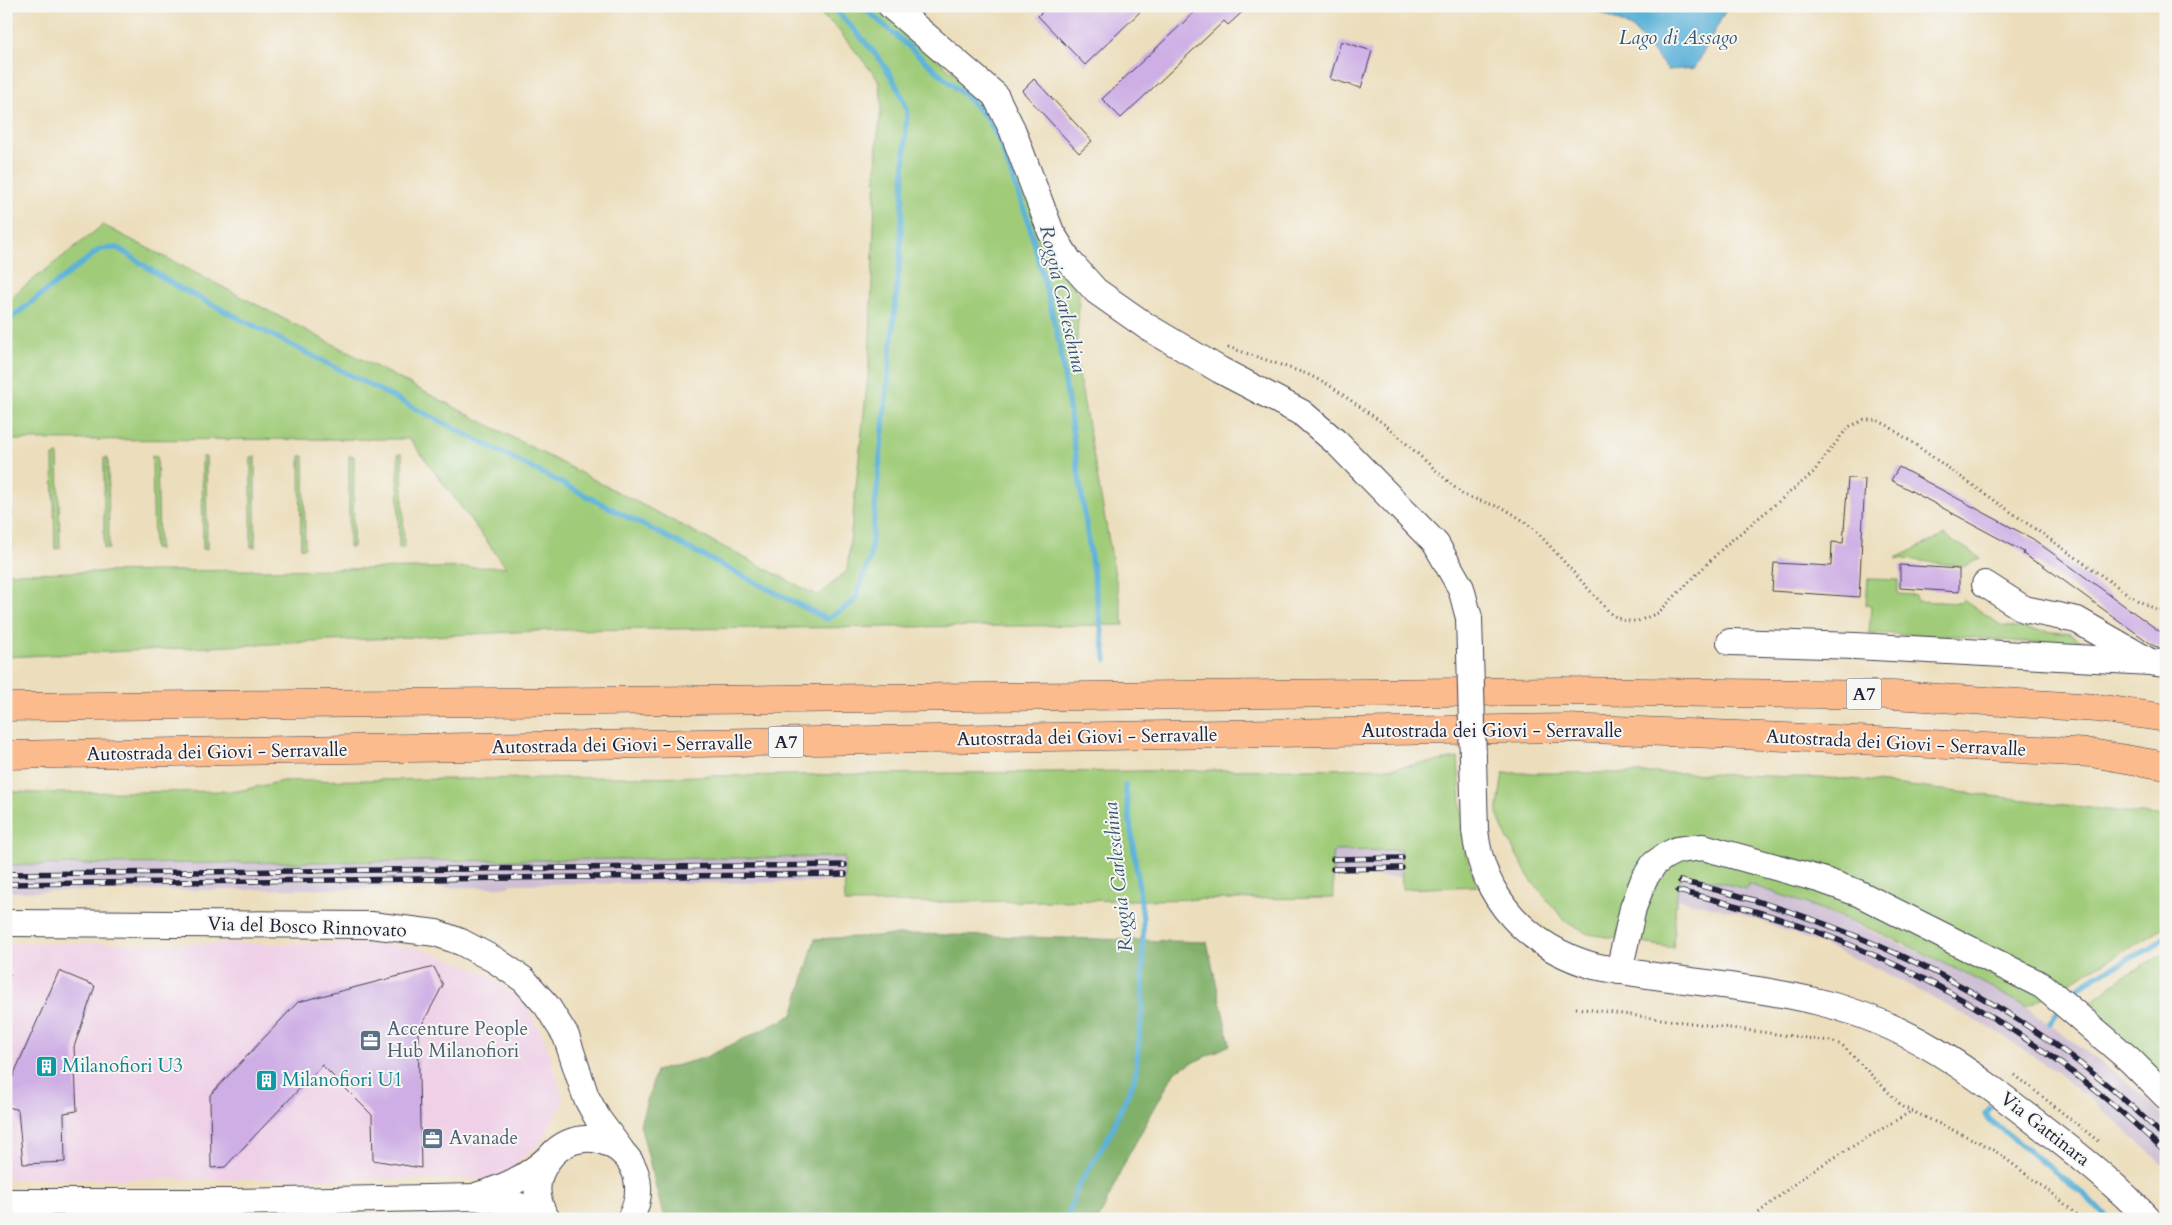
<svg xmlns="http://www.w3.org/2000/svg" width="2172" height="1225" font-family="Cardo,serif">
<rect width="100%" height="100%" fill="#f6f6f2"/>
<filter id="ink" filterUnits="userSpaceOnUse"><feTurbulence type="fractalNoise" baseFrequency=".02" numOctaves="2"/><feDisplacementMap in="SourceGraphic" scale="10" xChannelSelector="R" yChannelSelector="G"/><feConvolveMatrix kernelMatrix="1 2 1 2 8 2 1 2 1" color-interpolation-filters="sRGB"/></filter>
<filter id="wash" filterUnits="userSpaceOnUse"><feTurbulence type="fractalNoise" baseFrequency=".0096" numOctaves="4" result="noise"/><feDisplacementMap in="SourceGraphic" scale="20" xChannelSelector="R" yChannelSelector="G"/><feGaussianBlur stdDeviation="1.12" result="paint"/><feColorMatrix in="noise" values="0 0 0 0 0 0 0 0 0 0 0 0 0 0 0 0 0 1.4 0 .05"/><feComposite in="paint" operator="in"/></filter>
<g filter="url(#wash)">
<rect width="100%" height="100%" fill="#ecdebc"/>
<g fill="#efd0e7">
<path d="M6,943L373,944L416,947L482,971L522,1001L544,1037L564,1102L539,1144L496,1179H6Z"/>
<path d="M500,1214L513,1219H358Z"/>
</g>
<g fill="#cdbed3">
<path d="M1402,850V877H1333V851Z"/>
<path d="M844,857L845,882L510,884L509,887L6,892V865Z"/>
<path d="M1682,873L1747,888L1748,884L1816,907L1973,976L2026,1007L2123,1079L2166,1118V1168L2110,1116L2059,1074L1999,1033L1878,969L1816,942L1739,913L1676,899Z"/>
</g>
<g fill="#a0cc79" stroke="#61775a">
<path d="M811,6H874L968,85L1005,135L1044,236L1079,295L1076,359L1124,625L555,630L6,657V573L506,567L410,439L6,440V301L103,225L818,596L847,571L869,366L877,143L882,103L878,79L835,26Z"/>
<path d="M398,454H402L404,548H399Z"/>
<path d="M58,455L60,548L55,549L53,456Z"/>
<path d="M152,456H157L159,549H154Z"/>
<path d="M300,456H304L305,548H301Z"/>
<path d="M349,456H354L353,547H349Z"/>
<path d="M202,457H206L207,549H203Z"/>
<rect x="251" y="457" width="4" height="90"/>
<path d="M6,458H10L12,550H6Z"/>
<path d="M104,458H108L109,549H104Z"/>
<path d="M1944,535L1981,558L1964,566L1896,558Z"/>
<path d="M1868,579L1898,580V594L1916,595L1917,601L1962,603L1963,599L2002,626L2070,634L2094,648L1956,636L1869,633L1871,606L1866,605Z"/>
<path d="M1458,758L1464,850L1478,886L1402,889L1401,850L1333,851V898L845,903L844,857L6,865V791L33,793L238,791L283,781L1393,768Z"/>
<path d="M1503,773H1682L1851,779L2166,817V927L2026,1007C1939,956 1844,914 1748,884L1747,889L1682,873L1676,899L1673,948L1588,934L1566,922L1530,879L1503,830L1497,813Z"/>
<path d="M2166,953V1096L2079,1016C2107,984 2129,972 2166,953Z"/>
</g>
<path fill="#80b069" stroke="#516952" d="M917,934L1207,942L1230,1045L1175,1071L1127,1158L1099,1219H664L640,1124L656,1071L704,1058L793,1015L815,939Z"/>
<path fill="#5db2d9" stroke="#406a8a" d="M1587,6H1728L1695,68L1668,70L1633,29Z"/>
<g fill="none" stroke-linecap="round" stroke-linejoin="round">
<g stroke="#5db2d9" stroke-width="5.5">
<path d="M862,6L971,101L987,118L998,138L1028,220L1052,312L1060,348L1106,660"/>
<path d="M6,322L100,249L118,248L174,285L827,619L854,602L870,558L900,258L907,109C891,65 863,40 832,6"/>
<path d="M2074,990L2110,968L2152,948L2166,936"/>
<path d="M2050,1023L2060,1008"/>
<path d="M1990,1108L1986,1115L1990,1120L2088,1198L2108,1219"/>
<path d="M1067,1219L1077,1188L1109,1136L1135,1078L1143,1004V918L1125,785"/>
</g>
</g>
<g id="blocks">
<g fill="#ceaee5">
<path d="M1048,6H1146L1085,65L1038,16Z"/>
<path d="M1201,6H1249L1228,25L1224,21L1121,118L1102,99Z"/>
<path d="M1341,41L1372,51L1361,88L1330,79Z"/>
<path d="M1034,79L1092,141L1079,153L1022,91Z"/>
<path d="M1899,467L2033,539L2166,636V649L2154,646L2038,562L2037,563L2023,554L2024,552L1891,480Z"/>
<path d="M1848,478L1865,479L1859,597L1772,591L1774,563L1831,566L1832,542L1843,543Z"/>
<path d="M1900,565L1959,569V592L1900,588Z"/>
<path d="M434,967L443,985L418,1032L421,1168L373,1160L372,1115L322,1065L225,1167L211,1168L210,1095L298,1002Z"/>
<path d="M59,971L95,986L74,1047L77,1111L64,1113L65,1162L23,1164L18,1110L6,1106V1092Z"/>
</g>
</g>
</g>
<g filter="url(#ink)">
<use href="#blocks" fill-opacity="0" stroke="#403e4e" stroke-width="1"/>
<g fill="none" stroke-linecap="round" stroke-linejoin="round">
<defs>
<g id="minor">
<path d="M891,6L995,95L1012,129L1051,232L1069,261L1096,291L1146,326L1220,370L1302,413L1337,443L1436,544L1461,588L1469,618"/>
<path d="M1985,584L2024,609L2077,620L2145,659"/>
<path d="M1730,642L1855,646L2150,662L2166,664"/>
<path d="M1475,830C1482,900 1529,947 1594,966C1668,981 1745,984 1819,1002C1910,1024 1970,1071 2042,1127C2079,1156 2116,1184 2148,1219"/>
<path d="M6,923L371,925L436,933L461,942L495,960L524,980L547,1006L566,1036L586,1097L598,1119L621,1150"/>
<path d="M1619,971L1633,908L1644,879L1654,864L1665,856L1677,850L1703,847L1822,880L1858,893L2043,986L2130,1060L2166,1096"/>
<path d="M479,1195C506,1187 525,1178 546,1160"/>
<path d="M6,1202H235L475,1197C500,1200 522,1203 543,1219"/>
<path d="M547,1219C538,1206 534,1187 541,1172C572,1104 666,1151 630,1219"/>
</g>
<g id="highway">
<path d="M6,707L1562,691L1893,695L2097,708L2166,718"/>
<path d="M6,755L1567,728L1859,740L2091,753L2166,766"/>
</g>
</defs>
<use href="#minor" stroke="#403e4e" stroke-width="28"/>
<use href="#highway" stroke="#403e4e" stroke-width="29"/>
<g stroke="#403e4e" stroke-width="3" stroke-dasharray="1 4" stroke-linecap="butt">
<path d="M1228,347L1307,374L1329,385L1387,426L1463,495L1505,509L1524,521L1539,534L1612,615L1625,621H1638L1658,613L1727,544L1812,474L1848,427L1864,420H1875L1887,425L2135,599L2157,610L2166,611"/>
<path d="M6,973H10L6,986"/>
<path d="M1576,1008L1830,1041L1842,1045L1903,1107L1981,1143L1998,1153L2057,1197L2081,1219"/>
<path d="M2015,1075L2098,1141"/>
<path d="M1751,1219L1807,1174L1910,1112"/>
</g>
<use href="#minor" stroke="#fff" stroke-width="26"/>
<use href="#highway" stroke="#fbbb8d" stroke-width="28"/>
<defs>
<g id="rail">
<path d="M1333,859L1402,858"/>
<path d="M1333,869L1402,868"/>
<path d="M6,874L845,865"/>
<path d="M1680,881C1861,922 2034,1006 2166,1139"/>
<path d="M6,884L845,874"/>
<path d="M1678,891C1863,932 2030,1020 2166,1153"/>
</g>
</defs>
<use href="#rail" stroke="#22223b" stroke-width="5.5"/>
<use href="#rail" stroke="#f6f6f2" stroke-width="4" stroke-dasharray="11" stroke-linecap="butt"/>
<defs>
<path id="minor-bridge" d="M1469,618L1475,830"/>
</defs>
<use href="#minor-bridge" stroke="#403e4e" stroke-width="28" stroke-linecap="butt"/>
<use href="#minor-bridge" stroke="#fff" stroke-width="26"/>
</g>
</g>
<defs>
<symbol id="office-square" viewBox="-11 -11 22 22"><rect x="-9" y="-9" width="18" height="18" rx="4" fill="#5c6f8a" stroke="#f6f6f2"/><path d="M-6-3h4V-5.5h4V-3h4V5H-6ZM-1-4.5V-3h2v-1.5ZM-6 0V1H6V0Z" fill="#fff"/></symbol>
<symbol id="building-square" viewBox="-11 -11 22 22"><rect x="-9" y="-9" width="18" height="18" rx="4" fill="#0f9aa8" stroke="#f6f6f2"/><path d="M-4-6H4V6H1V3H-1V6H-4ZM-2.5-4.3h1.7v1.8h-1.7ZM.8-4.3h1.7v1.8H.8ZM-2.5-1h1.7V.8h-1.7ZM.8-1h1.7V.8H.8Z" fill="#fff"/></symbol>
</defs>
<g fill-rule="evenodd">
<use href="#office-square" x="358" y="1028" width="25" height="25"/>
<use href="#building-square" x="34" y="1054" width="25" height="25"/>
<use href="#building-square" x="254" y="1068" width="25" height="25"/>
<use href="#office-square" x="420" y="1126" width="25" height="25"/>
</g>
<g text-anchor="middle" dominant-baseline="central" stroke-width="4" stroke-linejoin="round" paint-order="stroke">
<g fill="#f6f6f2" stroke="#626272" stroke-width="1">
<rect x="1846.5" y="678.5" width="35" height="31" rx="4"/>
<rect x="768.5" y="726.5" width="35" height="31" rx="4"/>
</g>
<g font-size="18" font-weight="bold" fill="#22223b">
<text x="1864" y="694">A7</text>
<text x="786" y="742">A7</text>
</g>
<g font-size="19" fill="#22223b" stroke="#f6f6f2">
<text x="1492" y="731">Autostrada dei Giovi - Serravalle</text>
<text transform="translate(1087 737) rotate(-1)">Autostrada dei Giovi - Serravalle</text>
<text transform="translate(1896 743) rotate(3)">Autostrada dei Giovi - Serravalle</text>
<text transform="translate(622 745) rotate(-1)">Autostrada dei Giovi - Serravalle</text>
<text transform="translate(217 752) rotate(-1)">Autostrada dei Giovi - Serravalle</text>
<text transform="translate(307 927) rotate(2)">Via del Bosco Rinnovato</text>
<text transform="translate(2045 1129) rotate(38)">Via Gattinara</text>
</g>
<g font-size="19" fill="#4e5e75" stroke="#f6f6f2" text-anchor="start">
<text x="387" y="1029">Accenture People<tspan x="387" dy="22">Hub Milanofiori</tspan></text>
<text x="449" y="1138">Avanade</text>
</g>
<g font-size="19" fill="#0d838f" stroke="#f6f6f2" text-anchor="start">
<text x="62" y="1066">Milanofiori U3</text>
<text x="282" y="1080">Milanofiori U1</text>
</g>
<g font-size="20" font-style="italic" fill="#375472" stroke="#f6f6f2">
<text x="1678" y="37">Lago di Assago</text>
<text transform="translate(1063 299) rotate(77)">Roggia Carleschina</text>
<text transform="translate(1118 877) rotate(-96)">Roggia Carleschina</text>
</g>
</g>
<rect width="2172" height="1225" fill="none" stroke="#f6f6f2" stroke-width="25"/>
</svg>
